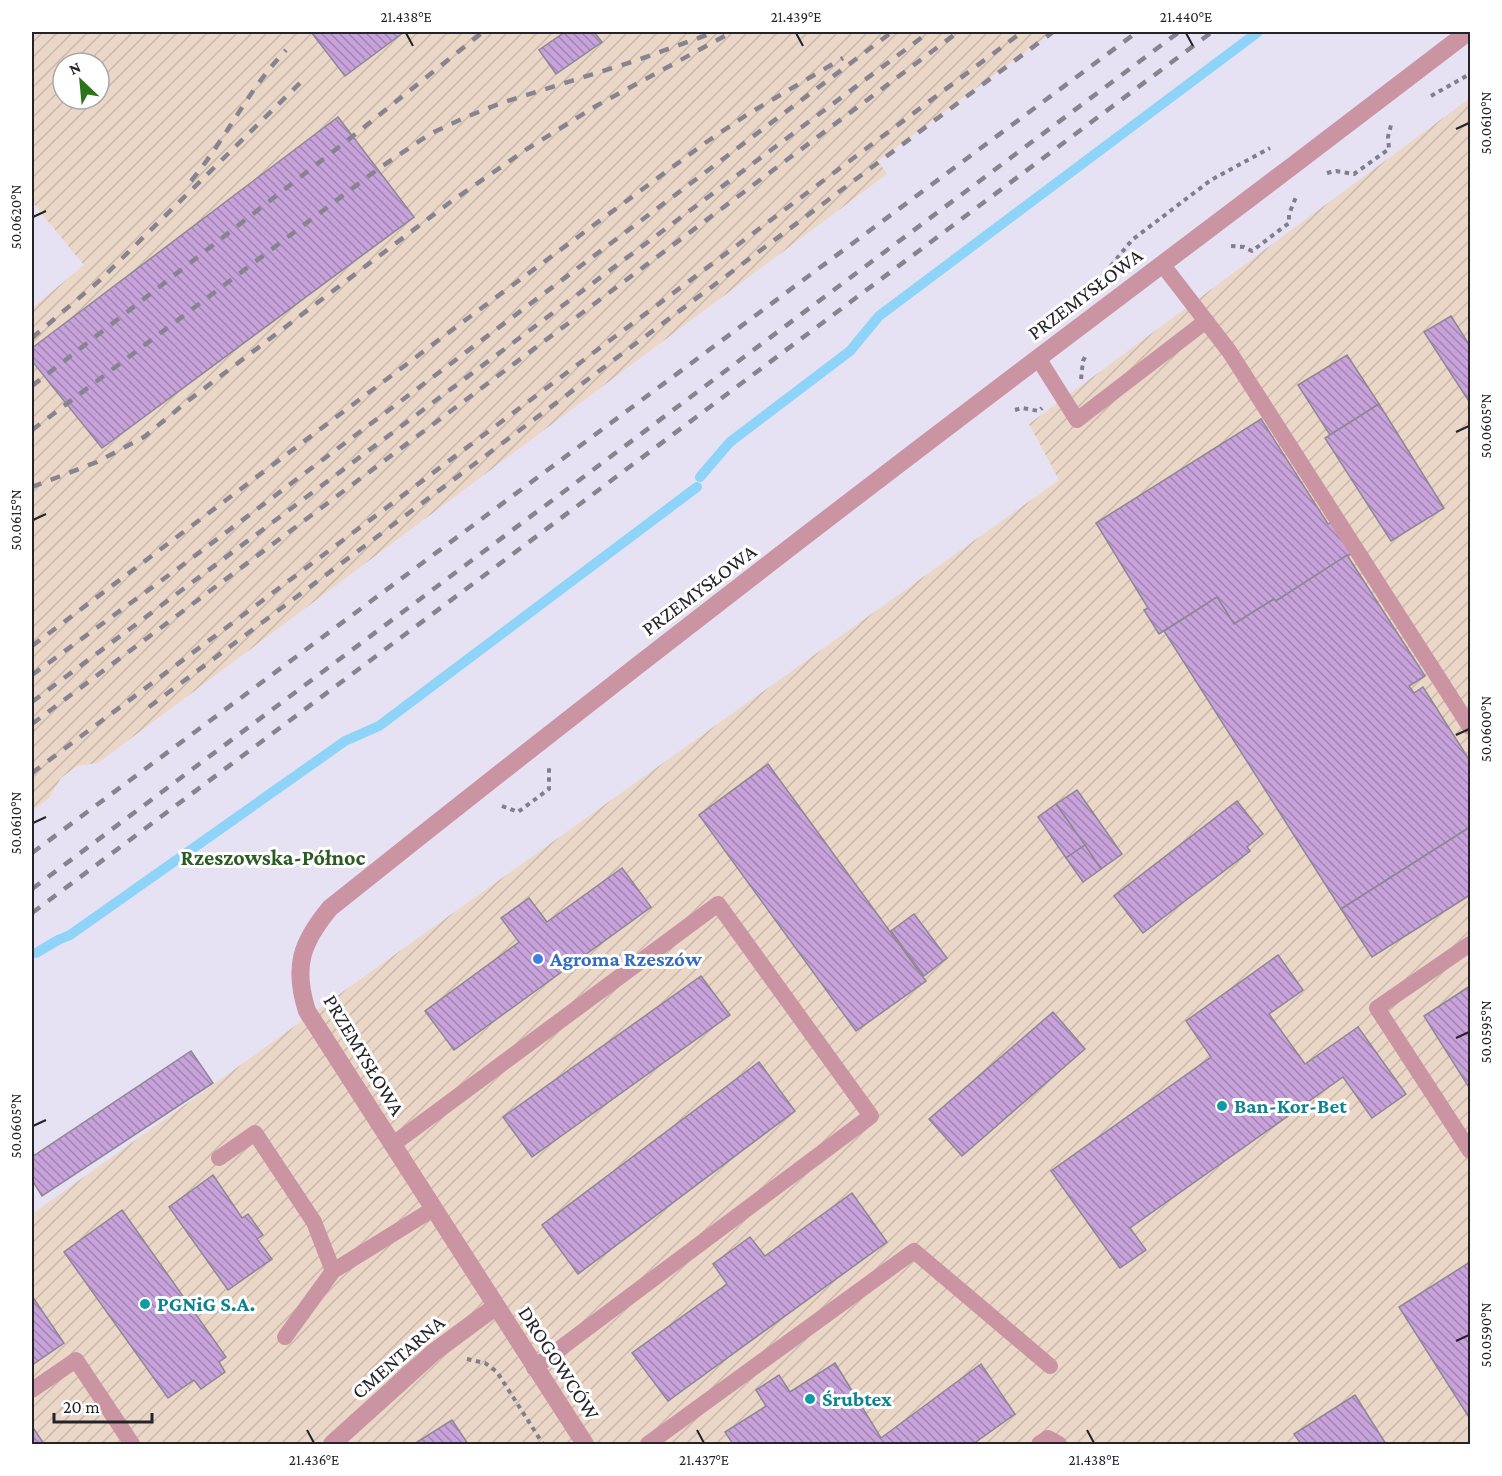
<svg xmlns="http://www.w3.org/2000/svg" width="1502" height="1476" font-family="'Crimson Pro',serif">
<defs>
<pattern id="industrial-furrows" width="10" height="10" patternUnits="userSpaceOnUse" patternTransform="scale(1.5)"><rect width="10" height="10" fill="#ead7c7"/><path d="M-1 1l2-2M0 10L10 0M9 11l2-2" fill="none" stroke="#c9b8ab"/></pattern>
<pattern id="building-back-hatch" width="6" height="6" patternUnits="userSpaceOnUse" patternTransform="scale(1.5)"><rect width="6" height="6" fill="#c8a3db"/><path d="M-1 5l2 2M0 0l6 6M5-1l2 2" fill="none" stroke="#a284b2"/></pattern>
</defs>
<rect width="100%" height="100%" fill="#e6e2f3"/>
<g fill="url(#industrial-furrows)" fill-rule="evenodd">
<path d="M32,32H1052L878,161L887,174L98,763L77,766L61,778L49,798L32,811V361L102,448L414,217L338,117L32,348V308L84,265L32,202ZM63,63H99V99H63Z"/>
<path d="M1470,98V1444H32V1214L1059,480L1029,424Z"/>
</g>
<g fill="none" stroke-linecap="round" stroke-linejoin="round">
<g stroke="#8dd4f8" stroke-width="10">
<path d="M700,477L730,442L850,351L879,316L1258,32"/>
<path d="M36,953L58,940L70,935L345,741L379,726L697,487"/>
</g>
</g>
<g fill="url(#building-back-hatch)" stroke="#8f8694" stroke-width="1.5">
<path d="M311,32H404L345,76Z"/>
<path d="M565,32H594L602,42L556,74L539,50Z"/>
<path d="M338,117L414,217L102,448L32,361V348Z"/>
<path d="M1451,316L1470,346V403L1424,332Z"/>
<path d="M1347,355L1379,404L1330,435L1298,385Z"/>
<path d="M1379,404L1444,508L1391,541L1325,438Z"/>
<path d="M1261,419L1328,524L1332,522L1352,553L1276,601L1274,599L1234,624L1217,597L1159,634L1144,610L1148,608L1096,523Z"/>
<path d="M1347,555L1425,676L1409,686L1414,693L1423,687L1470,761V827L1341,909L1164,631L1217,597L1234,624L1274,599L1276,601Z"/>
<path d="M768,764L926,981L856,1031L699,815Z"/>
<path d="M1077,790L1122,854L1101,869L1056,804Z"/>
<path d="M1237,801L1263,834L1247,847L1250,851L1143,933L1114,896Z"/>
<path d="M1056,804L1085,845L1066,858L1038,817Z"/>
<path d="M1470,827V895L1372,957L1341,909Z"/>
<path d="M1085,845L1101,869L1083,882L1066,858Z"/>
<path d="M622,868L651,907L454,1050L425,1011L519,942L501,918L529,898L547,922Z"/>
<path d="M914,914L947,958L924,976L891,931Z"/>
<path d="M1278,955L1303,990L1269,1014L1305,1064L1358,1027L1406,1094L1372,1118L1343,1077L1130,1228L1146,1250L1120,1268L1051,1171L1211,1057L1186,1021Z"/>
<path d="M701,976L730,1015L532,1157L503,1117Z"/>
<path d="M1470,986V1089L1424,1016Z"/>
<path d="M1053,1012L1085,1049L962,1156L929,1119Z"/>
<path d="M191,1051L213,1083L42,1196L32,1180V1157Z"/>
<path d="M759,1062L795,1111L578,1274L542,1225Z"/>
<path d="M213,1175L242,1218L248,1214L263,1235L257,1239L272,1259L228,1290L169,1207Z"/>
<path d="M852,1193L887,1242L668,1401L632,1353L727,1284L713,1264L750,1237L765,1256Z"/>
<path d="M122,1210L226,1357L219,1362L225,1372L201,1389L194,1380L168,1398L64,1252Z"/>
<path d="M1470,1262V1419L1399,1307Z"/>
<path d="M32,1296L64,1343L32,1365Z"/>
<path d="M835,1363L881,1438L981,1364L1015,1414L973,1444H733L725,1432L766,1406L756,1390L779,1375L790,1392Z"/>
<path d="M1355,1395L1386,1444H1301L1294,1434Z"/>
<path d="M452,1420L468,1444H414Z"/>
<path d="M32,1426L44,1444H32Z"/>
</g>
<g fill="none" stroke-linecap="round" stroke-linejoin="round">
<g stroke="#827f8b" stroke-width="4" stroke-dasharray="4.5 4.5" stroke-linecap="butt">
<path d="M1431,96L1470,74"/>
<path d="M1327,173L1336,171L1354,174L1389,149L1388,137L1391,125"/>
<path d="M1231,246L1244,247L1252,251L1289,223V214L1296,197"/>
<path d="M1105,273L1132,240L1211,180L1270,148"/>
<path d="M1081,379L1083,361L1085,357"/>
<path d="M1015,410L1022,408L1039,411L1042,408"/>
<path d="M502,806L518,812L549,789V768"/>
<path d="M467,1359L485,1363L497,1372L543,1444"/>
</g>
<g stroke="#ca94a2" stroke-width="16">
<path d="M1162,264L1229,351L1470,727"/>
<path d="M1038,358L1077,420L1206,321"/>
<path d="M1470,944L1377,1008L1470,1151"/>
<path d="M392,1145L718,904L871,1116L534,1368"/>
<path d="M219,1158L255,1133L314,1222L333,1271"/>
<path d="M285,1337L333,1271L433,1209"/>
<path d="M32,1390L76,1360L132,1444"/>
<path d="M648,1444L914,1251L1050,1366"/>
<path d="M1039,1444L1048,1438L1059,1444"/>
</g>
<g stroke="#ca94a2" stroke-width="18">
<path d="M332,1444L434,1352L495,1307"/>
<path d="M585,1444L307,1011C293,967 301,943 330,908C563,722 799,539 1037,359C1181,250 1325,142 1468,32"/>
</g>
<g stroke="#878490" stroke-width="4.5" stroke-dasharray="10 10" stroke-linecap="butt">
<path d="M191,181C226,139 247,91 286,50"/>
<path d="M32,338L99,281L304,79"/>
<path d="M32,386L353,136L483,32"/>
<path d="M32,430L378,169L430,134L466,117L501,103L635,61L715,32"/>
<path d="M32,487L97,462L144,437L189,400L449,203L527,149L596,106L732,32"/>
<path d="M32,646L460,324L705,143L748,114L843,58"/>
<path d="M32,675L180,567L892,32"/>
<path d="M32,702L929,32"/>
<path d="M149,707L1053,32"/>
<path d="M32,724L958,32"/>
<path d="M32,773L1022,32"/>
<path d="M32,853L1137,32"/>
<path d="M32,889L1179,32"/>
<path d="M32,913L1212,32"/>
</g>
</g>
<path fill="none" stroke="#25232a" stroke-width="2" d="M406,33L413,46M796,33L803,46M1186,33L1193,46M1456,129L1469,123M33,217L46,211M1456,432L1469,426M33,520L46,514M1456,735L1469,729M33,823L46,817M1456,1038L1469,1032M33,1126L46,1120M1456,1341L1469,1335M307,1430L314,1443M697,1430L704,1443M1087,1430L1094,1443"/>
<circle fill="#3f7fe0" stroke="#fff" stroke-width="2" cx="538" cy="959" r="6"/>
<g fill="#0f9aa8" stroke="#fff" stroke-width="2">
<circle cx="1222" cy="1106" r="6"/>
<circle cx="145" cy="1304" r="6"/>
<circle cx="810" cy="1399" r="6"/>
</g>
<g text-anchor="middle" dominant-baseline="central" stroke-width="6" stroke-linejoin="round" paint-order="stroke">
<g font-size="21" fill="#25232a" stroke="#fff">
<text transform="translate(1085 294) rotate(-37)">PRZEMYSŁOWA</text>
<text transform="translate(699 590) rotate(-37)">PRZEMYSŁOWA</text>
<text transform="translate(364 1055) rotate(59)">PRZEMYSŁOWA</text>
<text transform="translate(398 1357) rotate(-41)">CMENTARNA</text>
<text transform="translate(559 1363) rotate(57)">DROGOWCÓW</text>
</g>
<g font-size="21" font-weight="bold" fill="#366cbe" stroke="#fff" text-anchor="start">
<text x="550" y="959">Agroma Rzeszów</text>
</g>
<g font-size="21" font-weight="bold" fill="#0d838f" stroke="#fff" text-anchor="start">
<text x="1234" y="1106">Ban-Kor-Bet</text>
<text x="157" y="1304">PGNiG S.A.</text>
<text x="822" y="1399">Śrubtex</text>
</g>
<g font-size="22" font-weight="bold" fill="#2b5a22" stroke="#fff">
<text x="273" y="857">Rzeszowska-Północ</text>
</g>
</g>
<rect width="1502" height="1476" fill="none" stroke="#ffffff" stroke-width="66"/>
<g transform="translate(81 81) rotate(334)"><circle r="28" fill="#ffffff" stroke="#a8a7aa" stroke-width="1.5"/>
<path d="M0-4.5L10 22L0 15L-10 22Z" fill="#2a751b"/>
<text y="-9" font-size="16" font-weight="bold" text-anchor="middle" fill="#25232a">N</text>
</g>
<path d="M54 1413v9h98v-9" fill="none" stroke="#25232a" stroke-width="3"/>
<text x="63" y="1413" font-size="18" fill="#25232a" stroke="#ffffff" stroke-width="4.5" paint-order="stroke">20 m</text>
<rect x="33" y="33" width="1436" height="1410" fill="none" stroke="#25232a" stroke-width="2"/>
<g font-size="15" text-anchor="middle" fill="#25232a">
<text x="406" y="22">21.438°E</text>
<text x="796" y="22">21.439°E</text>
<text x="1186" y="22">21.440°E</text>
<text transform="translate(1486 123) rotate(-90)" y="5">50.0610°N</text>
<text transform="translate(16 217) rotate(-90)" y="5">50.0620°N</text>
<text transform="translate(1486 426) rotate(-90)" y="5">50.0605°N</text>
<text transform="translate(16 520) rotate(-90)" y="5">50.0615°N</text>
<text transform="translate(1486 729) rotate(-90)" y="5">50.0600°N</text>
<text transform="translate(16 823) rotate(-90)" y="5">50.0610°N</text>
<text transform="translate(1486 1032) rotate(-90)" y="5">50.0595°N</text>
<text transform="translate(16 1126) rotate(-90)" y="5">50.0605°N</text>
<text transform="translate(1486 1335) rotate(-90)" y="5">50.0590°N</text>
<text x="314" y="1465">21.436°E</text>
<text x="704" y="1465">21.437°E</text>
<text x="1094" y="1465">21.438°E</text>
</g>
</svg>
